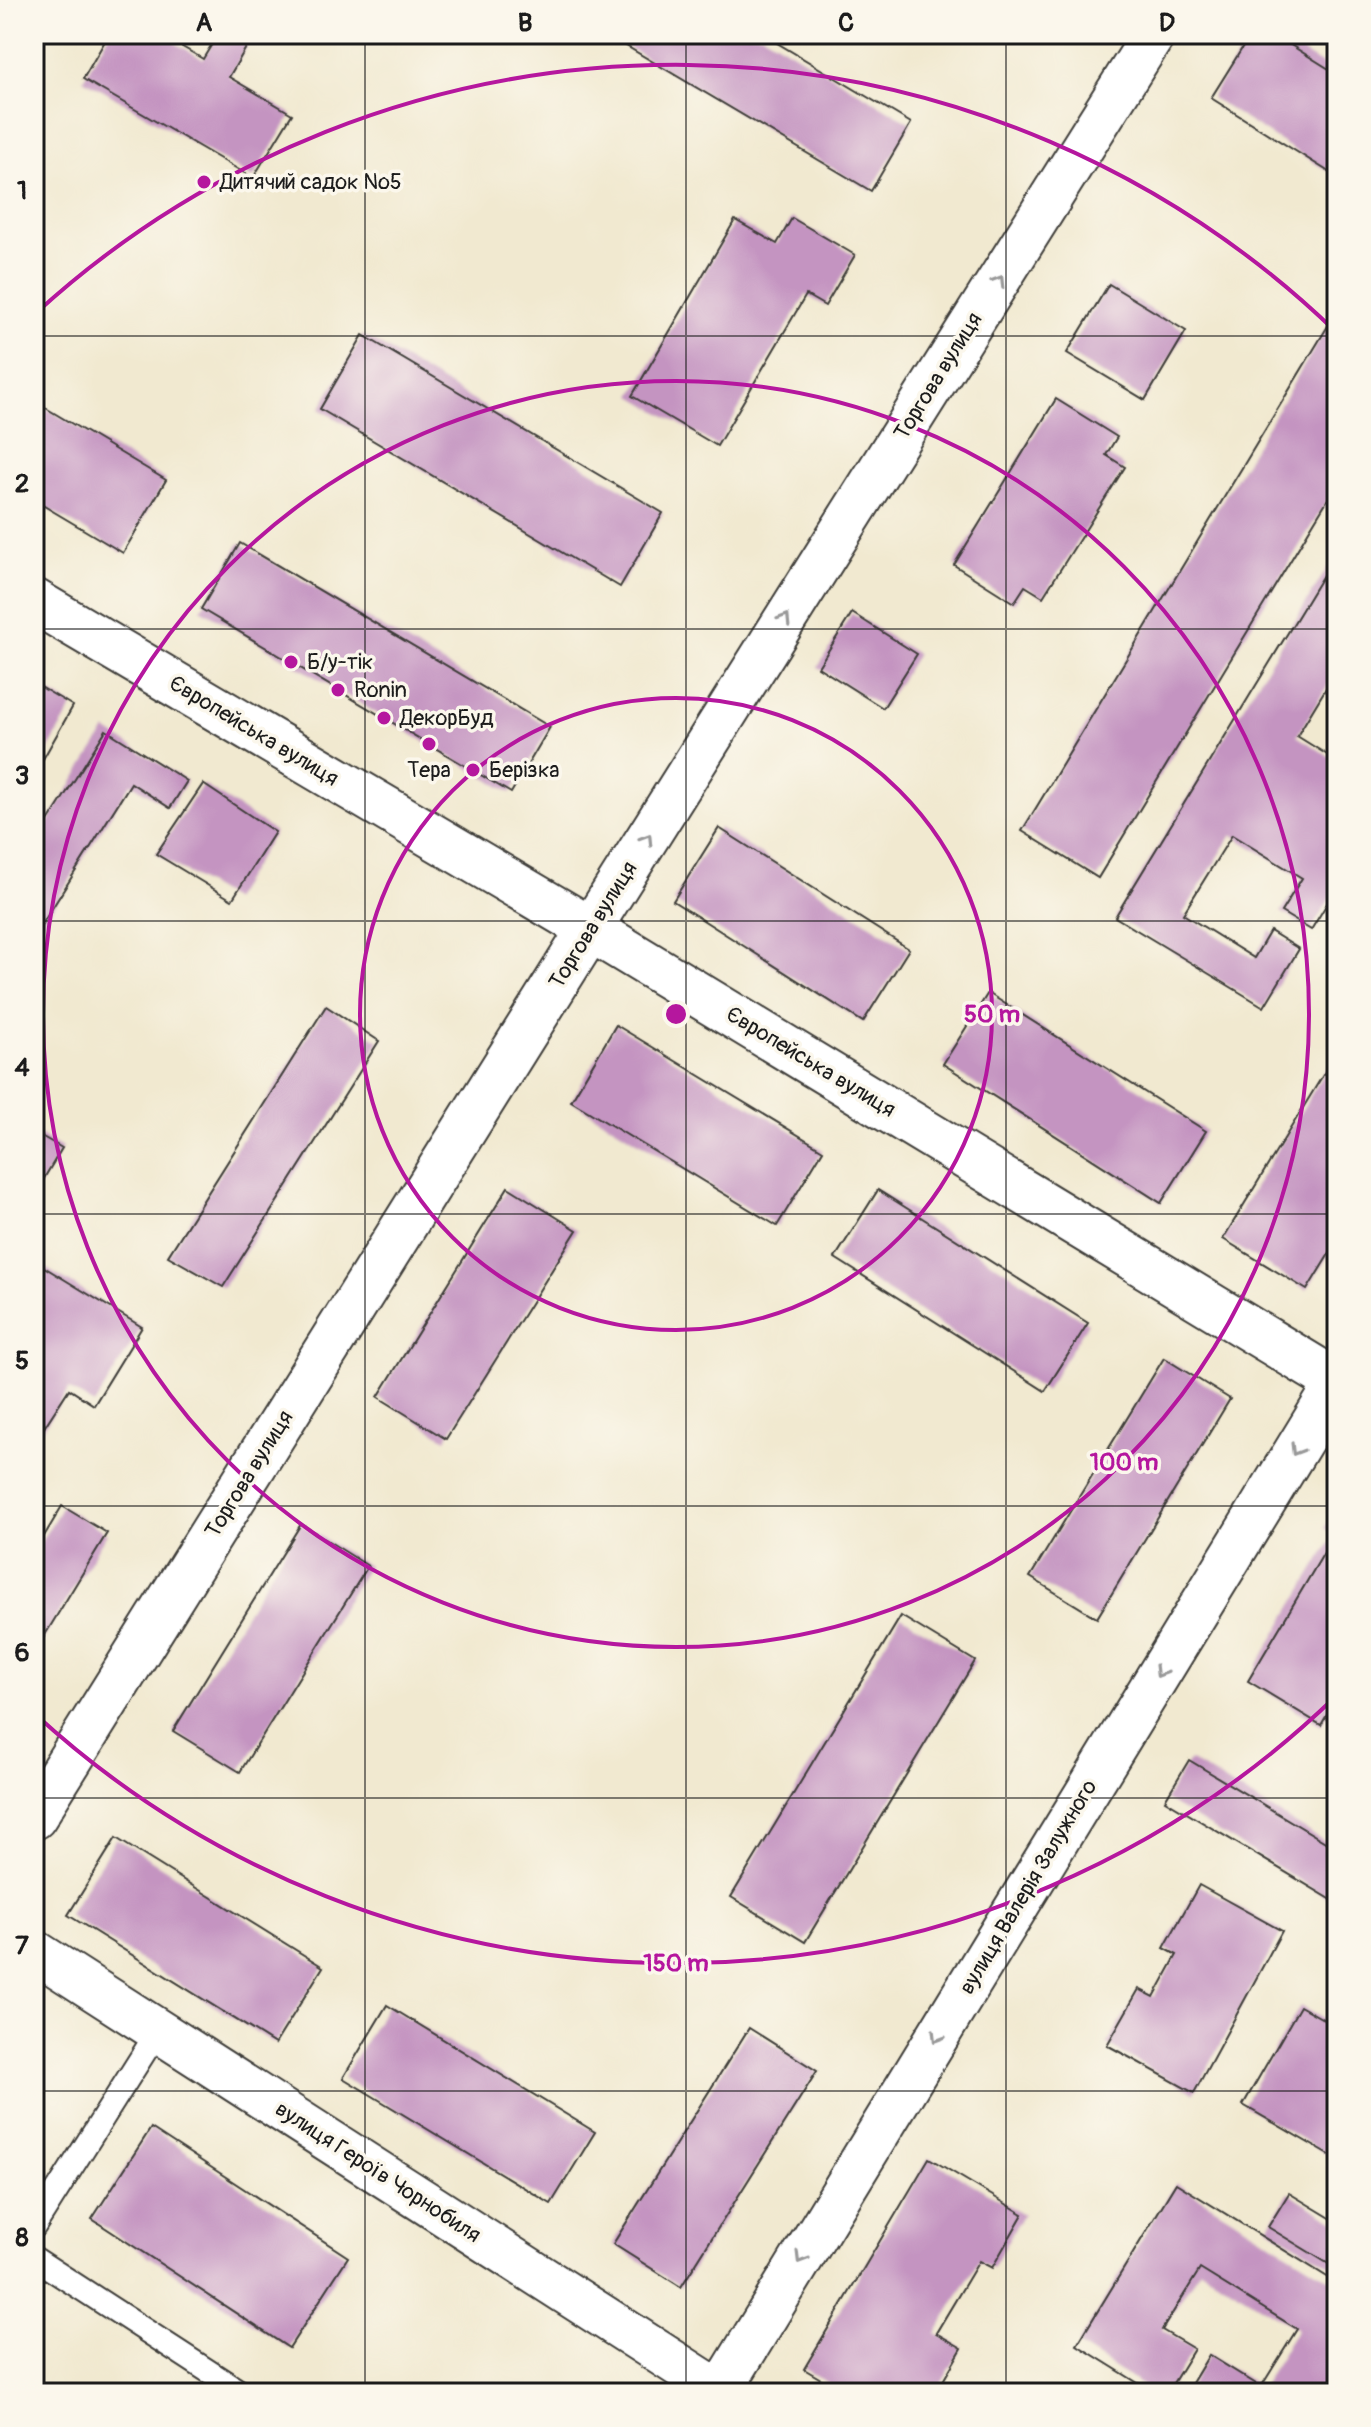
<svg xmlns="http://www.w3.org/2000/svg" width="1371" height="2427" font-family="Pangolin,sans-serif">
<rect width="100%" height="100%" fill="#fbf7ec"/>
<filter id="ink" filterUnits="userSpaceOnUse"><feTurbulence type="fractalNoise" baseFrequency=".0125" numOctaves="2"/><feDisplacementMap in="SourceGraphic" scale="16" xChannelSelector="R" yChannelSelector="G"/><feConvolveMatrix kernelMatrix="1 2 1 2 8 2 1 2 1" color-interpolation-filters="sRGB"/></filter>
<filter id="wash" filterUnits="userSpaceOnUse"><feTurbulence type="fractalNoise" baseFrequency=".006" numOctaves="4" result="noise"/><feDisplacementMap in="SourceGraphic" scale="32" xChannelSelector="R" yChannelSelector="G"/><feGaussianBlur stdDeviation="1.8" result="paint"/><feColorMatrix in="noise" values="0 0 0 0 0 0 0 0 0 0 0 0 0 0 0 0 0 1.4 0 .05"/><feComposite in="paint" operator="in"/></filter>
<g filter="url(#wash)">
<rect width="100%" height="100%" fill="#f1e9d0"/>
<g id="blocks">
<g fill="#c494c1">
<path d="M109,34H160L203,59L218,34H254L229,77L292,114L253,178L83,79Z"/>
<path d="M606,34H762L911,123L871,191Z"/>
<path d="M1251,34H1273L1337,74V177L1211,98Z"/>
<path d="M792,218L855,255L825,306L806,295L717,446L632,396L735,220L777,244Z"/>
<path d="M1109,284L1186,331L1145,400L1067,353Z"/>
<path d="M1337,311V484L1098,878L1022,831Z"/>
<path d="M363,335L663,513L620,587L320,409Z"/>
<path d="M1056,399L1117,437L1106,455L1125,467L1043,597L1025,586L1014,603L954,565Z"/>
<path d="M34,401L166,480L123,553L34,500Z"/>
<path d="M240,543L550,727L511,793L201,609Z"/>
<path d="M1337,552V670L1297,736L1337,761V844L1333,852L1337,854V887L1311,930L1281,912L1302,878L1232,835L1183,914L1254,958L1270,931L1299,949L1264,1007L1115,917Z"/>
<path d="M852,613L917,654L883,708L818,667Z"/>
<path d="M34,683L73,706L34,775Z"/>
<path d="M106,730L187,781L170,808L131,783L34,937V844Z"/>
<path d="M203,784L275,832L232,900L156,854Z"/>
<path d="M719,828L909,949L863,1022L673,901Z"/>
<path d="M988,993L1206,1131L1161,1203L943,1064Z"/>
<path d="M326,1006L379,1041L223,1287L168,1256Z"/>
<path d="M616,1025L823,1150L777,1226L571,1101Z"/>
<path d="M1337,1052V1241L1307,1290L1223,1239Z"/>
<path d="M34,1132L62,1148L34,1195Z"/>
<path d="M508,1187L577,1230L446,1439L378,1397Z"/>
<path d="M878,1190L1088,1323L1045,1391L835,1258Z"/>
<path d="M44,1267L142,1327L94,1405L69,1389L34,1443V1283Z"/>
<path d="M1164,1358L1230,1399L1097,1618L1030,1577Z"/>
<path d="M62,1506L107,1533L34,1653V1553Z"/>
<path d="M1337,1507V1698L1321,1725L1248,1681L1335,1534L1325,1528Z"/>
<path d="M301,1524L368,1566L240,1772L173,1731Z"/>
<path d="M901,1616L975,1661L805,1942L731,1897Z"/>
<path d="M1189,1760L1337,1849V1903L1165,1800Z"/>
<path d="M116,1838L323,1967L275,2044L68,1915Z"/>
<path d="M1199,1885L1282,1931L1194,2093L1107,2045L1139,1989L1154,1997L1177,1955L1164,1948Z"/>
<path d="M387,2005L595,2132L551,2204L343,2078Z"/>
<path d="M1300,2006L1337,2027V2147L1331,2156L1243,2105Z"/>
<path d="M749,2028L817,2071L681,2287L613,2244Z"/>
<path d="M151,2128L348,2257L289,2348L92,2219Z"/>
<path d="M929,2158L1023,2214L992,2268L979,2261L936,2333L962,2348L936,2393H845L804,2369Z"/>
<path d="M1176,2183L1337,2283V2393H1186L1209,2355L1261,2387L1297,2329L1200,2269L1162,2330L1194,2349L1167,2393H1154L1077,2345Z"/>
<path d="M1289,2193L1337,2222V2269L1268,2227Z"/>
</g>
</g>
</g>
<g filter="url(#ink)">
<use href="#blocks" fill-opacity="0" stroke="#3c3b37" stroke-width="2"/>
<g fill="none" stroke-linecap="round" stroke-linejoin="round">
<defs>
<g id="service">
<path d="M34,2227L158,2031"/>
<path d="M34,2258L242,2393"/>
</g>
<g id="minor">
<path d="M590,929L1154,34"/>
<path d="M34,1951L722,2393"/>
<path d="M720,2392L1337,1383"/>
</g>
<g id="tertiary">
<path d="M34,601L590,929L1337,1382"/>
<path d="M34,1817L590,929"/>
</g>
</defs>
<use href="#service" stroke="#3c3b37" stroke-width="26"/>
<use href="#minor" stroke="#3c3b37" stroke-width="46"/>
<use href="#tertiary" stroke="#3c3b37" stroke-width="48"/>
<use href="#service" stroke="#fff" stroke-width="22"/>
<use href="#minor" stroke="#fff" stroke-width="42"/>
<use href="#tertiary" stroke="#fff" stroke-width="44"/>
</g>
<defs><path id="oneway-chevron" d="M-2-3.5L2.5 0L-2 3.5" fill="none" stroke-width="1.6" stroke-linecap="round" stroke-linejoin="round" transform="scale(2)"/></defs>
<g stroke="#999">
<use href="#oneway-chevron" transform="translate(999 281) rotate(-58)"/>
<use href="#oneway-chevron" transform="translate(785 619) rotate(-58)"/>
<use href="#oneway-chevron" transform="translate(647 839) rotate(-58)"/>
<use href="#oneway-chevron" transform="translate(1296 1450) rotate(121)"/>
<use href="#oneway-chevron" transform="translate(1160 1672) rotate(121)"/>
<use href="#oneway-chevron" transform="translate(937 2037) rotate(121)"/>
<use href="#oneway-chevron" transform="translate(801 2258) rotate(121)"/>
</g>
</g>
<path fill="none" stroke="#1c1c1c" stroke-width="2" stroke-opacity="0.55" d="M365,34V2393M686,34V2393M1006,34V2393M34,336H1337M34,629H1337M34,921H1337M34,1214H1337M34,1506H1337M34,1798H1337M34,2091H1337"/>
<g fill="none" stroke="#b5179e" stroke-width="4">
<circle cx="676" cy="1014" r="316"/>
<circle cx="676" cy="1014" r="633"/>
<path d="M1335 1697A949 949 0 0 1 35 1714M35 314A949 949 0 0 1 1335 331"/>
</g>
<g fill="#b5179e" stroke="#fbf7ec" stroke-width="3">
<circle cx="204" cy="182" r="8"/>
<circle cx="291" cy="662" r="8"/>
<circle cx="338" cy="690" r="8"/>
<circle cx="384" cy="718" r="8"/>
<circle cx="429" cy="744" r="8"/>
<circle cx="473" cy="770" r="8"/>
</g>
<g text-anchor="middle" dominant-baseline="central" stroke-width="7" stroke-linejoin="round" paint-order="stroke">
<g font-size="22" fill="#1c1c1c" stroke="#fbf7ec" text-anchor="start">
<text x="220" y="182">Дитячий садок №5</text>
<text x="307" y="662">Б/у-тік</text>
<text x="354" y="690">Ronin</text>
<text x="400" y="718">ДекорБуд</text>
<text x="429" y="770" text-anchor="middle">Тера</text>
<text x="489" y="770">Берізка</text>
</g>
<g font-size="22" fill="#1c1c1c" stroke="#fbf7ec">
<text transform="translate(938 376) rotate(-58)">Торгова вулиця</text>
<text transform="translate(254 731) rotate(31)">Європейська вулиця</text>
<text transform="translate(593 925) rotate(-58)">Торгова вулиця</text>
<text transform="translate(811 1062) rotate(31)">Європейська вулиця</text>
<text transform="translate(249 1474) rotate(-58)">Торгова вулиця</text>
<text transform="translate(1028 1887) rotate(-59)">вулиця Валерія Залужного</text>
<text transform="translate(378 2172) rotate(33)">вулиця Героїв Чорнобиля</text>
</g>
</g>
<circle cx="676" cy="1014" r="12" fill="#b5179e" stroke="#fbf7ec" stroke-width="4"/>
<g font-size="24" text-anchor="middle" font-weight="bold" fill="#b5179e" stroke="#fbf7ec" stroke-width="7" stroke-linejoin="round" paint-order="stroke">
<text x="992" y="1022">50 m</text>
<text x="1124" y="1470">100 m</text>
<text x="676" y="1971">150 m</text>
</g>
<rect width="1371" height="2427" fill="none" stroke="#fbf7ec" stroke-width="88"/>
<rect x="44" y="44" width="1283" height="2339" fill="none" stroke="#1c1c1c" stroke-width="3"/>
<g font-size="26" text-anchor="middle" font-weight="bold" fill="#1c1c1c">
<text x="204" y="31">A</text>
<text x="525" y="31">B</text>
<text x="846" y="31">C</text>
<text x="1167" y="31">D</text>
<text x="22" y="199">1</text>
<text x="22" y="492">2</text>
<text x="22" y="784">3</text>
<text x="22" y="1076">4</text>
<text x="22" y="1369">5</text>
<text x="22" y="1661">6</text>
<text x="22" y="1954">7</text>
<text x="22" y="2246">8</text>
</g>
</svg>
